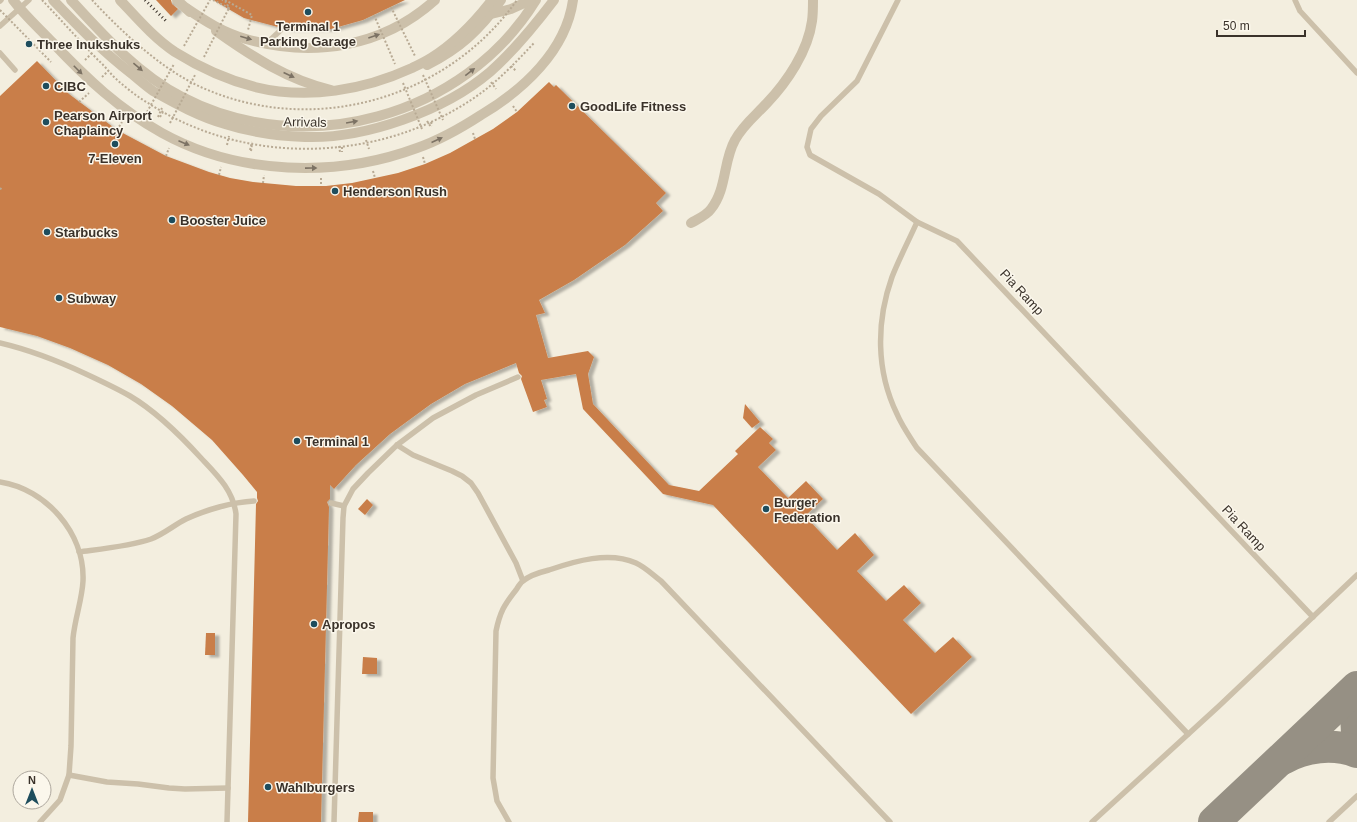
<svg xmlns="http://www.w3.org/2000/svg" width="1357" height="822" font-family="Helvetica,sans-serif">
<defs>
<filter id="shadow"><feDropShadow dx="4.5" dy="2.5" stdDeviation="1" flood-color="#0004"/></filter>
</defs>
<rect width="100%" height="100%" fill="#f3eedf"/>
<g fill="none" stroke-linecap="round" stroke-linejoin="round">
<g stroke="#969084" stroke-width="32">
<path d="M1357,707L1356,714L1357,733"/>
<path d="M1283,759C1304,746 1334,743 1357,752"/>
<path d="M1214,822L1357,687"/>
</g>
</g>
<g fill="#c97e48" filter="url(#shadow)">
<path d="M156,0H171L172,4L178,9L171,16Z"/>
<path d="M213,0H405L363,20L331,29H287L286,25L284,24L278,27L244,18Z"/>
<path d="M37,61L69,94L117,130L166,156L209,172L230,178L253,182L296,186H326L352,183L398,173L425,164L450,153L493,129L517,112L549,82L554,87L556,85L666,193L656,203L663,211L625,245L574,280L539,300L545,313L536,315L548,358L588,351L594,357L588,374L593,404L669,485L699,491L738,454L735,451L760,427L773,439L769,443L776,450L758,467L788,498L806,481L823,499L805,516L837,550L855,533L874,555L857,571L886,601L904,585L921,603L903,620L935,653L953,637L972,657L911,714L713,505L663,494L583,409L576,374L541,380L547,399L544,400L547,407L533,412L521,379L522,376L519,373L516,363L465,384L431,404L390,434L356,465L334,489L330,485V499L327,502L329,507L321,822H248L256,504L258,501L257,498V492L243,475L212,440L172,406L141,384L108,365L70,348L37,336L0,327V96Z"/>
<path d="M745,404L760,422L752,428L743,418Z"/>
<path d="M367,499L373,505L365,515L358,509Z"/>
<path d="M206,633H215V655H205Z"/>
<path d="M363,657L377,658V674H362Z"/>
<path d="M359,812H373V822H358Z"/>
</g>
<g fill="none" stroke-linecap="round" stroke-linejoin="round">
<g stroke="#b8aa94" stroke-width="2" stroke-dasharray="2 2" stroke-linecap="butt">
<path d="M213,0L229,8L226,2L222,0"/>
<path d="M225,0L252,15L248,30"/>
<path d="M511,66L516,71"/>
<path d="M158,117L162,108"/>
<path d="M160,117L163,112"/>
<path d="M427,121L431,127"/>
<path d="M431,122L432,126"/>
<path d="M117,130L122,122"/>
<path d="M473,133L475,139"/>
<path d="M339,146L340,152"/>
<path d="M342,147V152"/>
<path d="M250,150L252,142"/>
<path d="M251,151L252,144"/>
<path d="M166,156L169,148"/>
<path d="M423,157L425,164"/>
<path d="M321,178V186"/>
<path d="M263,183L264,175"/>
<path d="M0,188L2,190"/>
</g>
<g stroke="#ccc0aa" stroke-width="5.5">
<path d="M898,0L857,81L821,116L811,129L807,147L810,155L879,194L917,222L957,241L1313,617"/>
<path d="M1295,0L1300,11L1357,73"/>
<path d="M0,1L1,0"/>
<path d="M0,26L29,0"/>
<path d="M267,43L283,28"/>
<path d="M0,53L15,70"/>
<path d="M917,222C909,240 899,259 892,277C876,322 876,371 897,414C902,426 910,437 917,448L1188,734"/>
<path d="M0,343C30,350 58,361 86,374C101,381 116,388 130,396C157,412 180,435 201,458C217,475 233,490 236,514L227,822"/>
<path d="M397,445L413,455L452,471L462,476L471,483L478,493L516,563L523,581"/>
<path d="M0,482C46,489 85,533 83,581C82,600 75,618 73,638L71,746L69,775L60,800L40,822"/>
<path d="M331,503L344,506"/>
<path d="M79,552C101,549 131,546 151,539C164,534 174,525 186,519C205,510 233,502 254,501"/>
<path d="M69,775L107,782L138,784L169,788L185,789L228,788"/>
<path d="M334,822L343,518L344,506L353,489L368,473L397,445L433,418L476,395L518,377"/>
<path d="M509,822L497,801L493,778L496,631C500,612 504,605 516,590C518,587 520,583 523,581C530,575 541,572 549,570C575,561 609,551 636,563C645,567 653,575 661,581L890,822"/>
<path d="M1092,822L1219,706L1357,575"/>
<path d="M1329,822L1357,796"/>
</g>
<g stroke="#ccc0aa" stroke-width="10">
<path d="M53,0C78,26 103,52 132,74C139,80 146,86 153,91C176,104 200,117 225,124C250,132 278,136 305,137C365,139 444,111 490,72C514,51 535,25 554,0"/>
<path d="M71,0C104,36 138,74 182,97C304,161 464,117 536,0"/>
<path d="M177,0L190,12"/>
<path d="M186,8C205,21 224,33 246,39C313,58 383,47 435,0"/>
<path d="M491,14L511,9L531,0"/>
<path d="M216,31C251,56 288,80 331,90"/>
<path d="M427,65C459,49 480,30 501,0"/>
<path d="M691,223C698,219 707,215 711,209C727,189 723,161 735,140C743,125 756,115 767,103C787,82 808,51 812,21C813,14 813,7 813,0"/>
</g>
<path stroke="#3a322a" stroke-width="3" stroke-dasharray="1 3" stroke-linecap="butt" d="M145,0L166,21"/>
<g stroke="#b8aa94" stroke-width="2" stroke-dasharray="2 2" stroke-linecap="butt">
<path d="M42,0C61,20 79,40 98,60C104,65 109,72 115,78C125,87 136,96 148,103C248,168 385,163 481,93C500,79 517,61 534,43"/>
<path d="M92,0C122,32 162,70 203,88C314,137 447,99 517,0"/>
<path d="M391,7L415,56"/>
<path d="M0,10L51,62"/>
<path d="M374,15L395,64"/>
<path d="M184,46L210,0"/>
<path d="M204,57L229,8"/>
<path d="M85,60L92,53"/>
<path d="M423,75L443,120"/>
<path d="M102,77L108,71"/>
<path d="M491,82L496,89"/>
<path d="M403,83L422,129"/>
<path d="M79,102L89,93"/>
<path d="M513,106L517,112"/>
<path d="M147,112L174,64"/>
<path d="M170,123L195,75"/>
<path d="M366,140L369,149"/>
<path d="M227,145L229,136"/>
<path d="M373,171L375,178"/>
<path d="M219,175L221,167"/>
</g>
<g stroke="#ccc0aa" stroke-width="10">
<path d="M13,0C25,16 40,29 53,43C87,79 119,109 162,133C238,175 336,178 417,148C440,140 461,128 481,115C523,90 566,51 573,0"/>
<path d="M120,0C137,18 154,38 175,52C199,67 228,80 255,87C308,100 364,90 412,68C418,65 425,62 431,58C455,43 475,22 492,0"/>
</g>
</g>
<defs><path id="oneway-solid" d="M-6-.8H1V-3.2L6.5 0L1 3.2V.8H-6Z"/></defs>
<g fill="#7c7264">
<use href="#oneway-solid" transform="translate(374 36) rotate(-19)"/>
<use href="#oneway-solid" transform="translate(246 38) rotate(16)"/>
<use href="#oneway-solid" transform="translate(138 67) rotate(40)"/>
<use href="#oneway-solid" transform="translate(78 70) rotate(45)"/>
<use href="#oneway-solid" transform="translate(470 72) rotate(-38)"/>
<use href="#oneway-solid" transform="translate(289 75) rotate(25)"/>
<use href="#oneway-solid" transform="translate(352 122) rotate(-10)"/>
<use href="#oneway-solid" transform="translate(437 140) rotate(-24)"/>
<use href="#oneway-solid" transform="translate(184 143) rotate(23)"/>
<use href="#oneway-solid" transform="translate(311 168) rotate(-1)"/>
</g>
<g fill="#1e4d5d" stroke="#fbf7ec" stroke-width="1.5">
<circle cx="308" cy="12" r="4"/>
<circle cx="29" cy="44" r="4"/>
<circle cx="46" cy="86" r="4"/>
<circle cx="572" cy="106" r="4"/>
<circle cx="46" cy="122" r="4"/>
<circle cx="115" cy="144" r="4"/>
<circle cx="335" cy="191" r="4"/>
<circle cx="172" cy="220" r="4"/>
<circle cx="47" cy="232" r="4"/>
<circle cx="59" cy="298" r="4"/>
<circle cx="297" cy="441" r="4"/>
<circle cx="766" cy="509" r="4"/>
<circle cx="314" cy="624" r="4"/>
<circle cx="268" cy="787" r="4"/>
</g>
<g text-anchor="middle" dominant-baseline="central" stroke-width="3" stroke-linejoin="round" paint-order="stroke">
<g font-size="13" font-weight="bold" fill="#3a322a" stroke="#fbf7ec" text-anchor="start">
<text x="308" y="26" text-anchor="middle">Terminal 1<tspan x="308" dy="15">Parking Garage</tspan></text>
<text x="37" y="44">Three Inukshuks</text>
<text x="54" y="86">CIBC</text>
<text x="580" y="106">GoodLife Fitness</text>
<text x="54" y="115">Pearson Airport<tspan x="54" dy="15">Chaplaincy</tspan></text>
<text x="115" y="158" text-anchor="middle">7-Eleven</text>
<text x="343" y="191">Henderson Rush</text>
<text x="180" y="220">Booster Juice</text>
<text x="55" y="232">Starbucks</text>
<text x="67" y="298">Subway</text>
<text x="305" y="441">Terminal 1</text>
<text x="774" y="502">Burger<tspan x="774" dy="15">Federation</tspan></text>
<text x="322" y="624">Apropos</text>
<text x="276" y="787">Wahlburgers</text>
</g>
<g font-size="13" fill="#3a322a" stroke="#fbf7ec">
<text transform="translate(305 122) rotate(1)">Arrivals</text>
<text transform="translate(1022 292) rotate(47)">Pia Ramp</text>
<text transform="translate(1244 528) rotate(47)">Pia Ramp</text>
</g>
</g>
<g transform="translate(32 790)"><circle r="19" fill="#fbf7ec" stroke="#aea89e"/>
<path d="M0-3L7 15L0 10L-7 15Z" fill="#1e4d5d"/>
<text y="-6" font-size="11" font-weight="bold" text-anchor="middle" fill="#3a322a">N</text>
</g>
<path d="M1217 30v6h88v-6" fill="none" stroke="#3a322a" stroke-width="2"/>
<text x="1223" y="30" font-size="12" fill="#3a322a" stroke="#fbf7ec" stroke-width="3" paint-order="stroke">50 m</text>
</svg>
